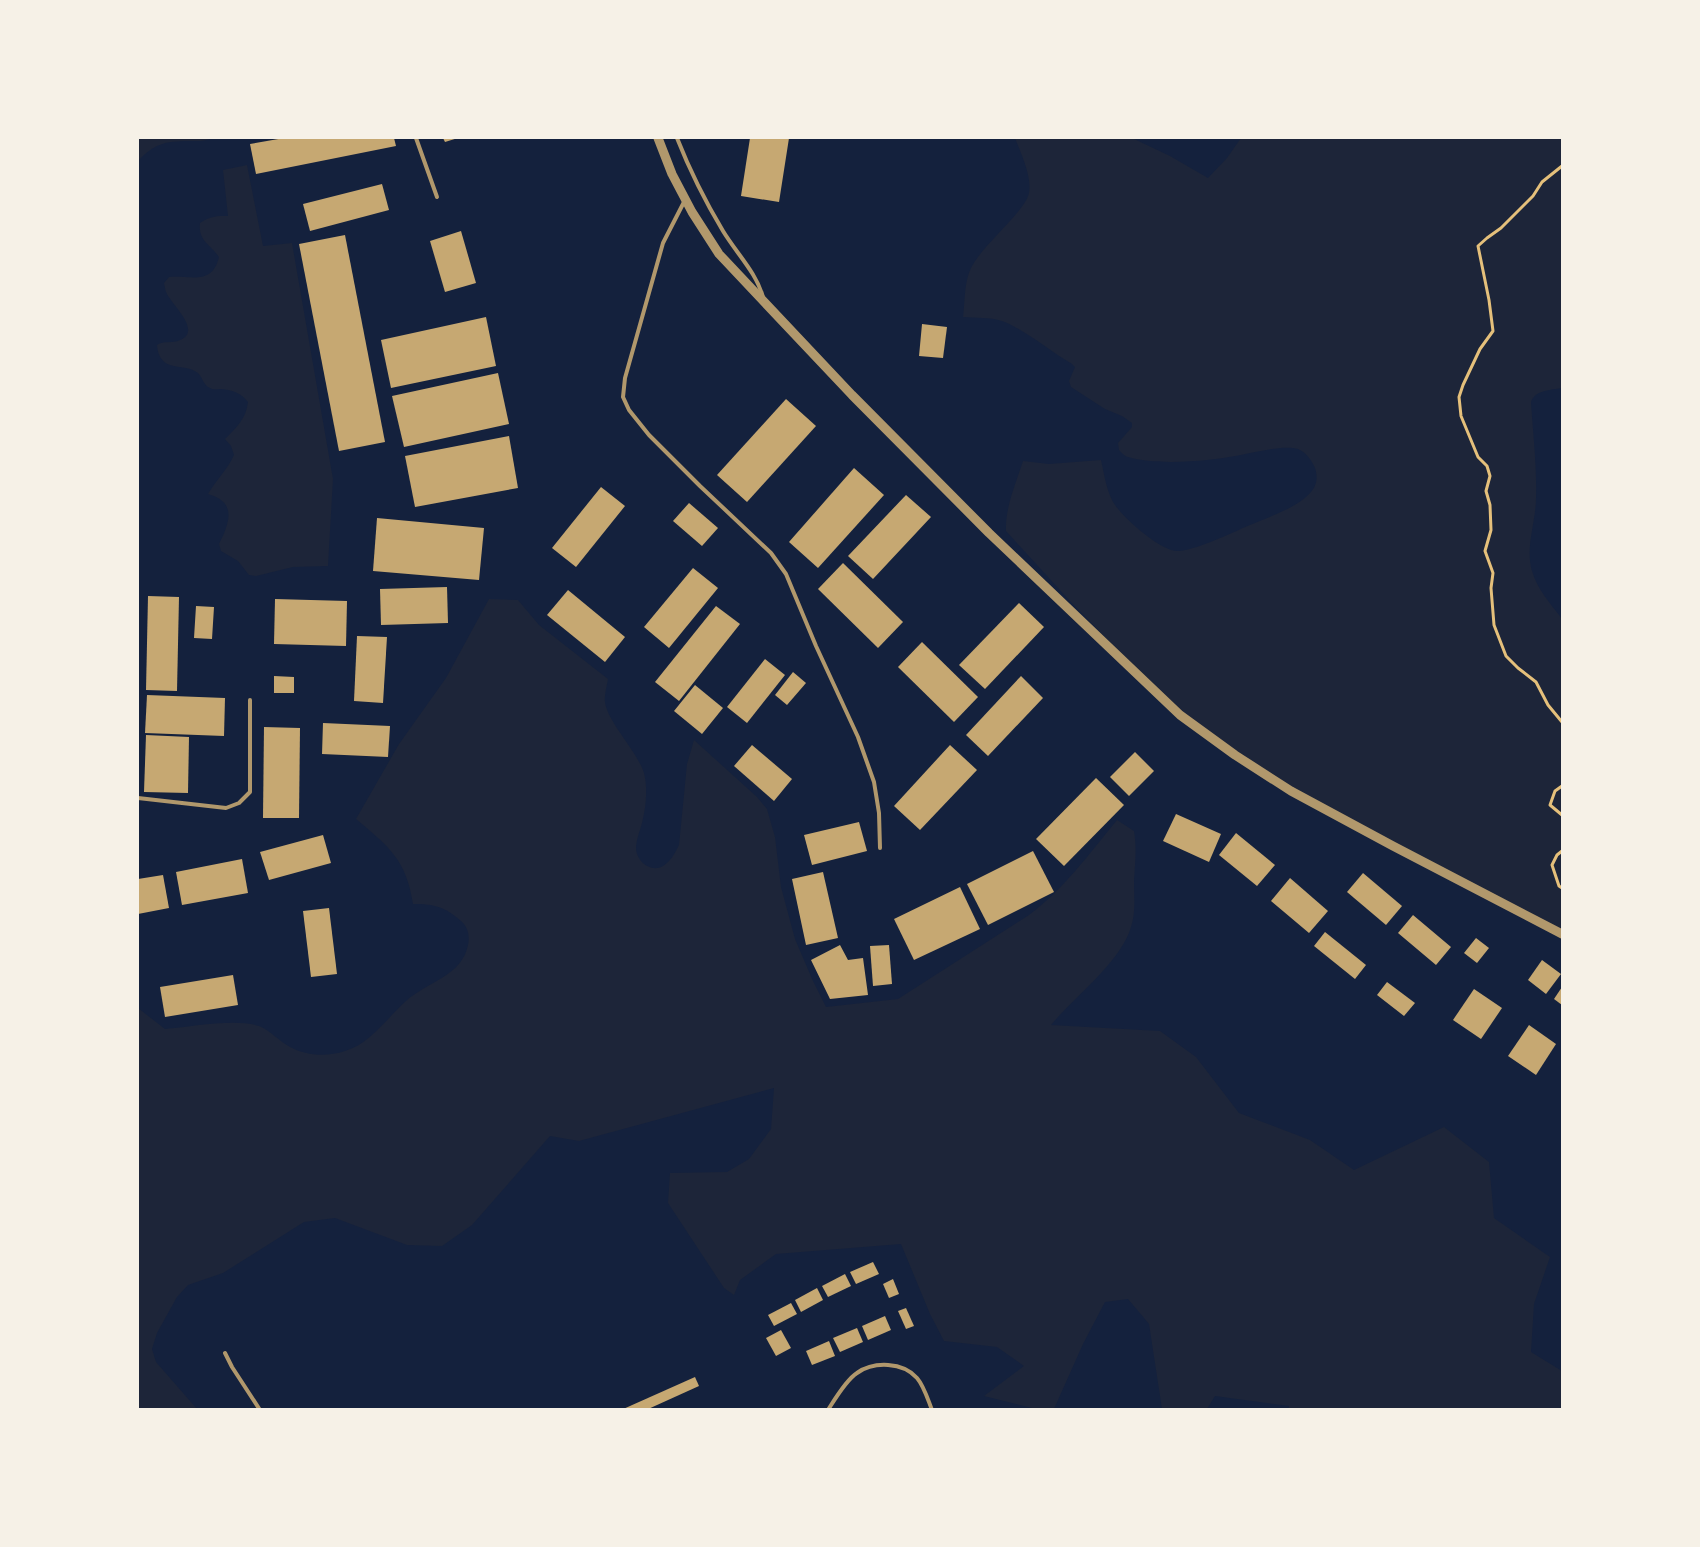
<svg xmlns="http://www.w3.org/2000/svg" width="1700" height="1547" font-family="'Roboto Condensed',sans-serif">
<rect width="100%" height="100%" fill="#14213d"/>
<g fill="#1d2539">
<path d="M138,138H212C205,142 196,141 188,141C165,141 154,144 138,161Z"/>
<path d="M1015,138H1132L1170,156L1208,178L1227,158L1241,138H1562V388C1551,390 1535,390 1531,402C1533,434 1537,466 1536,498C1536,522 1525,547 1532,571C1537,589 1551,604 1562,619V930L1283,785L1192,723L1132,665L1070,601L1006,531C1005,507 1016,483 1023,461L1049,464L1101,460C1104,473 1106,488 1112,500C1119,515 1162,553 1179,551C1199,549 1231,533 1250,525C1268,517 1297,508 1310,493C1317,486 1318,477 1315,468C1312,461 1306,452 1298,449C1283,445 1256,452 1241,455C1212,461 1157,466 1128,457C1124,456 1122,453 1119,450L1118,443L1132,427V423L1122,416L1105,409L1071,387L1069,381L1075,367L1072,364C1051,352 1024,329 1002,321C990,317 976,318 963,317C965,302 964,282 971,268C982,245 1025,212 1029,193C1032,176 1021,154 1015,138Z"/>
<path d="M247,165L263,246L292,243L333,479L328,566L293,567L256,576L249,575L238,561L221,551L219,544C230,522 237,502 208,494C216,480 228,469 234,455L231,446L225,439C236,428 246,419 248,402C241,393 233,390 221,389C217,389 213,390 210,388C203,385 203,378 198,373C184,362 159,374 157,345C164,340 172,344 180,340C202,331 173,306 167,294C165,291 165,287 164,283L169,277C191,275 212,286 219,257C210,244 198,241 200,223C210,216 217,216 228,216L223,170Z"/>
<path d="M489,599L518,600L539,625L608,679C607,686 604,695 605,702C607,721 637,751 644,773C648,789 646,807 642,823C640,831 636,840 636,849C637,862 651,873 663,866C671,861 675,853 679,845L687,764L694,740L757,797L767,809L775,837L781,887L795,939L813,981L826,1007L898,999L1029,915C1064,889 1089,854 1117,820L1134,831C1137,848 1135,864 1134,881C1134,897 1136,912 1131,927C1121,962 1074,997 1051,1025L1160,1031L1196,1057L1239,1113L1310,1140L1354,1170L1444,1127L1489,1162L1494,1218L1550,1257L1534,1304L1531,1352L1562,1371V1409L1288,1410L1289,1406L1215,1396L1207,1409H1162L1149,1324L1128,1299L1105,1302L1083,1344L1054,1409H1036L984,1396L1024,1366L997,1347L944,1341L930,1314L901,1244L776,1254L740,1280L734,1295L724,1288L668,1203L670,1173L727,1172L749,1159L771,1129L774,1088L579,1141L550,1136L472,1225L442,1246L407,1245L335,1218L304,1222L223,1273L188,1285L177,1297L157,1333L152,1349L156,1362L197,1409H138V1008L165,1029C190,1027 235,1018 259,1026C271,1031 279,1041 290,1047C307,1056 327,1057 345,1051C370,1044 387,1018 406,1001C427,982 462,976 468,945C470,936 468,927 461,921C445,907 435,904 413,904C406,859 389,847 356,819L399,744L446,678Z"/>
</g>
<g fill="#c6a872">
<path d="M284,138H394L396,146L256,174L250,144Z"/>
<path d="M443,138H458L445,142Z"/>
<path d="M750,138H789L779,202L741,196Z"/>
<path d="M382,184L389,210L310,231L303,204Z"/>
<path d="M461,231L476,283L445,292L430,241Z"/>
<path d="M345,235L385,442L339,451L299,244Z"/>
<path d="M486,317L496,366L391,388L381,340Z"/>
<path d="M922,324L947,327L943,358L919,356Z"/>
<path d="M498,373L509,424L404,447L392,396Z"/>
<path d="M786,399L816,426L747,502L717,475Z"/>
<path d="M509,436L518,488L415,507L405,456Z"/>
<path d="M854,468L884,495L818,568L789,542Z"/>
<path d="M601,487L625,506L576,567L552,548Z"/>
<path d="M906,495L931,517L873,579L848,556Z"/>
<path d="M689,503L718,528L702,546L673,521Z"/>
<path d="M377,518L484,528L479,580L373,571Z"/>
<path d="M843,563L903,622L878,648L818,589Z"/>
<path d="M693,568L718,588L669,648L644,627Z"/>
<path d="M447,587L448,623L381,625L380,589Z"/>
<path d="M568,590L625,637L605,662L547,615Z"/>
<path d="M148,596L179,597L177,691L146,690Z"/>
<path d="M275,599L347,601L346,646L274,644Z"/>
<path d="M1019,603L1044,627L985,689L959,665Z"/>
<path d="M196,606L214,607L212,639L194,638Z"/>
<path d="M716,606L740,624L679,701L655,682Z"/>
<path d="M357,636L387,637L383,703L354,701Z"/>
<path d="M922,642L978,697L954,722L898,667Z"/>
<path d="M765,659L785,675L747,723L727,707Z"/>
<path d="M793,672L806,683L787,705L775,695Z"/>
<path d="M274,676L294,677V693H274Z"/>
<path d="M1021,676L1043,698L988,756L966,735Z"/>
<path d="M695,685L723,708L702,734L674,711Z"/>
<path d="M147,695L225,698L224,736L145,733Z"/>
<path d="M323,723L390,726L388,757L322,754Z"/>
<path d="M264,727L300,728L299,818H263Z"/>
<path d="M146,735L189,737L188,793L144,792Z"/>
<path d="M752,745L792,779L774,801L734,766Z"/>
<path d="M950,745L977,770L920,830L894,806Z"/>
<path d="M1135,752L1154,771L1129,796L1110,777Z"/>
<path d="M1096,778L1124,805L1064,866L1036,839Z"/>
<path d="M1176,814L1221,834L1209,862L1163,841Z"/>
<path d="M859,822L867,851L812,865L804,835Z"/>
<path d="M1236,833L1275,865L1257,886L1219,855Z"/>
<path d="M323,835L331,863L269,880L260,852Z"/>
<path d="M1033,851L1054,892L988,925L967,884Z"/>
<path d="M242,859L248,893L182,905L176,872Z"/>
<path d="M823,872L838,938L806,945L792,879Z"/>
<path d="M1363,873L1402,906L1386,925L1347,892Z"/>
<path d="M163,875L169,908L138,914V879Z"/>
<path d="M1290,878L1328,911L1309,933L1271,901Z"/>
<path d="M960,887L980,929L914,960L894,919Z"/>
<path d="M329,908L337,974L311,977L303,911Z"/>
<path d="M1413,915L1451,947L1436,965L1398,933Z"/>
<path d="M1325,932L1366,965L1355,979L1314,946Z"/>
<path d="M1476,938L1489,948L1477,963L1464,953Z"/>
<path d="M840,945L848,960L863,958L868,995L830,999L811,960Z"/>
<path d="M889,945L892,984L873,986L870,946Z"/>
<path d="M1542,960L1561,974L1546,994L1528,980Z"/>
<path d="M233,975L238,1005L165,1017L160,987Z"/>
<path d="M1387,982L1415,1003L1404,1016L1377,995Z"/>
<path d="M1562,987V1005L1554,999Z"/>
<path d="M1474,989L1502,1008L1481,1039L1453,1020Z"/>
<path d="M1529,1025L1556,1044L1536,1075L1508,1056Z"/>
<path d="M873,1262L879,1274L856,1284L850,1272Z"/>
<path d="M845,1274L851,1286L828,1297L822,1286Z"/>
<path d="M893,1279L899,1294L889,1298L883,1284Z"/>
<path d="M817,1288L823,1300L801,1312L795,1300Z"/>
<path d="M791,1303L797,1314L774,1326L768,1315Z"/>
<path d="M906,1308L914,1326L906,1329L898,1311Z"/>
<path d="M885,1316L891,1330L868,1340L862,1326Z"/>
<path d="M857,1328L863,1342L840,1352L833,1338Z"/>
<path d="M781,1330L791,1348L776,1356L766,1338Z"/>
<path d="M829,1341L835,1356L812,1365L806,1351Z"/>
<path d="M695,1377L699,1386L646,1410H621Z"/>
</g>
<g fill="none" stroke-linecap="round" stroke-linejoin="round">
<g stroke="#e5c07b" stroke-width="3">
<path d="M1562,166L1542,182L1533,196L1501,228L1487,238L1478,246L1489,300L1493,331L1480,349L1463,385L1459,397L1461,416L1478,457L1487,466L1490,476L1486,491L1490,505L1491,530L1485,551L1493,573L1491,588L1494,625L1506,656L1518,668L1536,682L1548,705L1562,722"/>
<path d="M1562,786L1555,791L1550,805L1562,815"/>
<path d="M1562,851L1557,855L1552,865L1559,886L1562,888"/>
</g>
<g stroke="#b1986c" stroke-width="4">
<path d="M416,138L437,197"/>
<path d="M677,138C690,171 705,201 723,231C737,254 756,272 763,297"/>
<path d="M685,200L663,243L625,378L623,397L629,410L649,435L700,486L771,553L786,574L816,646L858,737L874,782L879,813L880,848"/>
<path d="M138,798L226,808L239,803L250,792V700"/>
<path d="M225,1353L232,1367L260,1410"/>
<path d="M828,1410C835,1399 846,1380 857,1373C874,1361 903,1362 917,1378C924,1386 928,1400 932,1410"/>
</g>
<path stroke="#b1986c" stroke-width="9" d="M658,138L672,174L692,212L719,254L852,395L989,533L1180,715L1235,755L1291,791L1393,846L1562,934"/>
</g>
<rect width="1700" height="1547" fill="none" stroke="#f6f1e7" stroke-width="278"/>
</svg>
